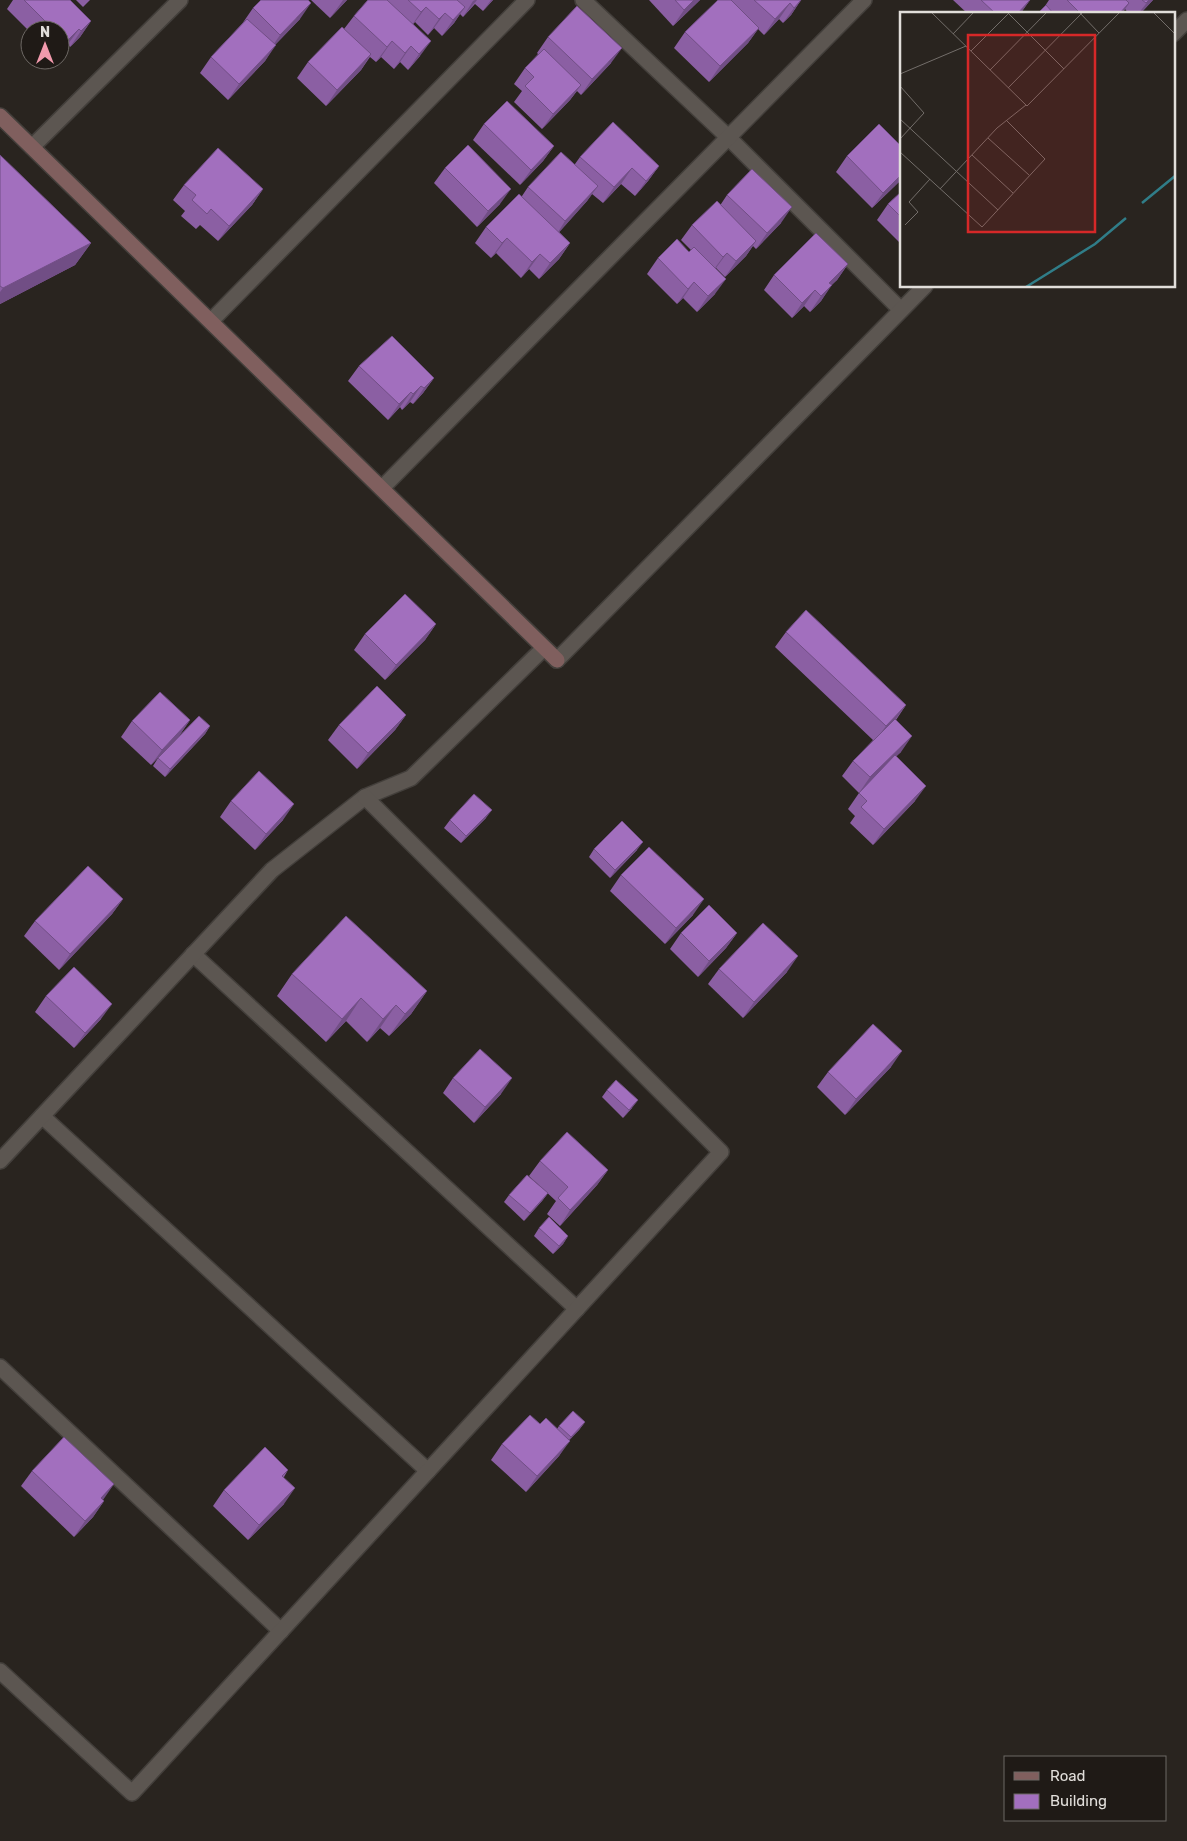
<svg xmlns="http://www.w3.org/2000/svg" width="1187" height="1841" font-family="Rubik,sans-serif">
<rect width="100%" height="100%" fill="#29241f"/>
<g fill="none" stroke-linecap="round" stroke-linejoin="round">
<defs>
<g id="street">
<path d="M583,0L728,137L901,310"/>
<path d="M1173,34L1187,20"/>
<path d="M32,147L180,0"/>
<path d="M211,321L527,0"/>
<path d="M382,488L864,0"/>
<path d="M557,660L925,286"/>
<path d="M193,954L577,1309"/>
<path d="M42,1116L428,1471"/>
<path d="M0,1161L272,870L365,797L411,778L544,648"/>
<path d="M0,1367L281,1631"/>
<path d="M0,1671L132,1793L721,1152L365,797"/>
</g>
<path id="secondary" d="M0,116L557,660"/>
</defs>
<use href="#street" stroke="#433f3b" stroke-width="18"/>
<use href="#secondary" stroke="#433f3b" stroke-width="18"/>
<use href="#street" stroke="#5c5651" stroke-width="15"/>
<use href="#secondary" stroke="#805f5e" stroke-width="15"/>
</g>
<g fill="#8b5fa3">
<path d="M13,0H70L91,21L80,37L70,47L68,44L60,52V30H30V32L7,9Z"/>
<path d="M76,0H90L83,7Z"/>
<path d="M311,0H347L330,18Z"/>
<path d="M368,0H493L483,11L475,4L463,17L460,14L454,23L442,36L434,28L428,35L415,22L413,24L420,56L408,70L400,62L394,69L381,57L376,62L370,57L361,70L326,106L297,78L308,62L344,29L354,16Z"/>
<path d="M649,0H700L673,26Z"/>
<path d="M718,0H801L791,15L783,23L779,19L764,35L758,29L748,43L709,82L674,48L685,32Z"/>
<path d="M953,0H1030L1020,14H968Z"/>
<path d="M1049,0H1153L1140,14H1129L1125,9L1122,14H1037L1045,6Z"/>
<path d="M253,8L300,19L275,45L265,61L228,100L200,73L211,57L242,24Z"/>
<path d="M548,37L611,63L581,95L577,91L570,100L542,129L514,102L522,91L514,84L525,68L538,54L537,53Z"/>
<path d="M484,124L554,146L543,161L520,185L473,140Z"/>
<path d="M901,146V180L872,208L836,172L847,156Z"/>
<path d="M0,155L91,243L75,265L0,304Z"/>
<path d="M580,157L659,166L648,181L635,196L621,184L603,203L592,194L587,201L559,232L570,243L559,259L539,279L529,269L521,278L496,253L491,258L475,243L486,227L522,196L528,187L575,164Z"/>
<path d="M445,168L500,204L477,227L434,183Z"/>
<path d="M184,185L263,189L252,205L218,241L200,225L196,229L181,216L185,211L173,200Z"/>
<path d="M901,192V244L877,220L888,204Z"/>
<path d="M727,195L781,223L756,249L753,246L746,256L725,277L716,268V269L715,294L697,312L683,298L677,304L647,274L658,258L689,252L691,250L681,240L692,225L721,204Z"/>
<path d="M848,264L837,280L831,285L821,301L810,312L804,306L792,318L764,290L774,275Z"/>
<path d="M359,366L434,378L423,393L413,404L410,402L402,410L400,407L388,420L348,381Z"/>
<path d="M436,624L425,640L385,680L354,650L365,634Z"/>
<path d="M786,632L906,705L896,720L901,752L896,756L915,801L873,845L850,823L855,816L848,809L859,793L842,776L853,761L873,740L775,647Z"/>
<path d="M406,715L395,730L357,769L328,740L339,725Z"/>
<path d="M190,720L179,736L151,765L121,737L132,721Z"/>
<path d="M210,726L205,734L165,777L153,766L158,758Z"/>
<path d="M231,801L283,820L255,850L220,817Z"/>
<path d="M486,818L461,843L444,828L450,820Z"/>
<path d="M594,849L637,850L610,878L589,857Z"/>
<path d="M621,875L693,915L665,944L610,891Z"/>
<path d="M123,899L112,914L59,970L24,936L35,921Z"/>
<path d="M681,933H737L726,948L698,977L670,949Z"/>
<path d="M719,969L787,972L743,1018L708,984Z"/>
<path d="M292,974L427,991L411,1014L389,1036L380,1028L367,1042L346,1021L326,1042L277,996Z"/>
<path d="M46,996L101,1019L74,1048L35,1012Z"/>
<path d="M891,1067L845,1115L817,1087L828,1072Z"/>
<path d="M453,1078L501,1094L474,1123L443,1093Z"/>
<path d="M607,1090L632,1108L623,1118L602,1097Z"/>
<path d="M540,1161L608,1170L597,1185L560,1226L547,1214L556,1201L529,1176Z"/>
<path d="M548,1193L542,1201L524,1221L504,1202L509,1195Z"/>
<path d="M539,1228L568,1236L563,1244L553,1254L534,1236Z"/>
<path d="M585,1422L579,1430L569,1440L559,1456L526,1492L491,1460L502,1444L540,1424L557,1429L559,1426Z"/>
<path d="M288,1470L284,1477V1504L248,1540L213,1506L224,1490Z"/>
<path d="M32,1471L103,1500L104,1501L93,1517L74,1537L21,1486Z"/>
</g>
<g fill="#714e85">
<path d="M343,0H347L330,18L341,3Z"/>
<path d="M475,0H477L463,17L473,1Z"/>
<path d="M491,0H493L483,11Z"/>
<path d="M694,0H700L673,26L684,10Z"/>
<path d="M801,0L791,15L783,23L794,8Z"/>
<path d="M1030,0L1020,14H1017Z"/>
<path d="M1149,0H1153L1140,14H1138Z"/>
<path d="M311,3L300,19L269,51L280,35Z"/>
<path d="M790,3L779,19L764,35L775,19Z"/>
<path d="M1129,3L1122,14H1119Z"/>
<path d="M426,7L415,22L410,28L421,12Z"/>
<path d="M465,7L454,23L442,36L453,20Z"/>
<path d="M445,13L434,28L428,35L439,19Z"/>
<path d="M91,21L80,37L70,47L81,31Z"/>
<path d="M759,28L748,43L709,82L720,66Z"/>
<path d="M79,29L68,44L60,52V50L66,42Z"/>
<path d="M392,41L381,57L376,62L387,47Z"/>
<path d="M431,41L420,56L408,70L419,54Z"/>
<path d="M276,45L265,61L228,100L239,84Z"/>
<path d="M411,46L400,62L394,69L405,53Z"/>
<path d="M622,48L611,63L581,95L592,79Z"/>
<path d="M371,54L361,70L326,106L337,90Z"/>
<path d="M581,85L570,100L542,129L553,114Z"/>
<path d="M554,146L543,161L520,185L531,170Z"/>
<path d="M659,166L648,181L635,196L646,181Z"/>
<path d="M632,168L621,184L603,203L614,187Z"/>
<path d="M901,175V180L872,208L883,193Z"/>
<path d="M598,186L587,201L555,237L565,221Z"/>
<path d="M263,189L252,205L218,241L229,226Z"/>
<path d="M511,189L500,204L477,227L488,211Z"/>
<path d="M792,207L781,223L756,249L767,233Z"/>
<path d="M507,238L496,253L491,258L502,243Z"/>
<path d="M756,241L746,256L725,277L736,261Z"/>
<path d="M91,243L75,265L0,304V292L3,288Z"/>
<path d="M570,243L559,259L539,279L550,263Z"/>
<path d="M727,253L716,268L712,272L723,257Z"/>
<path d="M540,254L529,269L521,278L532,262Z"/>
<path d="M848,264L837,280L821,296L829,283Z"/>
<path d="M726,279L715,294L697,312L708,296Z"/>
<path d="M694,282L683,298L677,304L688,289Z"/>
<path d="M832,285L821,301L810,312L821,296Z"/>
<path d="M815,290L804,306L792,318L802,303Z"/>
<path d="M434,378L423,393L413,404L424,388Z"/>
<path d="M421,386L410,402L402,410L413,394Z"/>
<path d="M411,392L400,407L388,420L399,404Z"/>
<path d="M436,624L425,640L385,680L396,665Z"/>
<path d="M906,705L895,720L875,741L886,726Z"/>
<path d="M406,715L395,730L357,769L368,753Z"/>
<path d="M190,720L179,736L151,765L162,750Z"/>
<path d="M210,726L205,734L165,777L170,769Z"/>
<path d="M912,736L901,752L859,793L870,777Z"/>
<path d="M926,786L915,801L873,845L884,829Z"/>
<path d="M294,804L283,820L255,850L266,834Z"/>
<path d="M492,810L486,818L461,843L466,836Z"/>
<path d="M643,842L637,850L610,878L615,870Z"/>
<path d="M123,899L112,914L59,970L70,954Z"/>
<path d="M704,899L693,915L665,944L676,928Z"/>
<path d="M737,933L726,948L698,977L709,961Z"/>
<path d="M798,956L787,972L743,1018L754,1002Z"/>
<path d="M427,991L411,1014L389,1036L405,1014Z"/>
<path d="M361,998L346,1021L326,1042L342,1019Z"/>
<path d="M112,1004L101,1019L74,1048L85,1033Z"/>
<path d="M396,1005L380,1028L367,1042L383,1019Z"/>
<path d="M902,1051L891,1067L845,1115L856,1099Z"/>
<path d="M512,1078L501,1094L474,1123L485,1107Z"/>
<path d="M638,1100L632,1108L623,1118L629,1110Z"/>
<path d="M608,1170L597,1185L560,1226L570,1210Z"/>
<path d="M548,1193L542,1201L524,1221L530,1213Z"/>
<path d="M568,1236L563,1244L553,1254L559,1246Z"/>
<path d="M585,1422L579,1430L565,1445L571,1437Z"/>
<path d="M570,1441L559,1456L526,1492L537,1476Z"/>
<path d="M114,1484L103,1500L90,1514L101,1498Z"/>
<path d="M295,1488L284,1504L248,1540L259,1525Z"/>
<path d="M104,1501L93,1517L74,1537L85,1521Z"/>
</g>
<g fill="#a26fbe" stroke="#714e85">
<path d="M24,0H70L91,21L81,31L79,29L66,42L60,36V30H54Z"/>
<path d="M261,0H308L311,3L280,35L253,8Z"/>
<path d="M368,0H387L431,41L419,54L411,46L405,53L392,41L387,47L354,16Z"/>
<path d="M408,0H457L465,7L453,20L445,13L439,19L426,7L421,12Z"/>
<path d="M675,0H694L684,10Z"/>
<path d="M718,0H731L759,28L720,66L685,32Z"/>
<path d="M754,0H801L794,8L790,3L775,19Z"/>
<path d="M981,0H1030L1017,14H996Z"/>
<path d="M1067,0H1126L1129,3L1119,14H1081Z"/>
<path d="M1142,0H1149L1146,3Z"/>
<path d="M1046,5L1054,14H1037Z"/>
<path d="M577,6L622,48L592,79L548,37Z"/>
<path d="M247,19L276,45L239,84L211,57Z"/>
<path d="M342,27L371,54L337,90L308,62Z"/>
<path d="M544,49L581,85L553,114L525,86L534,77L525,68Z"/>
<path d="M507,101L554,146L531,170L484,124Z"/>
<path d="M613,122L659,166L646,181L632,168L614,187L580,157Z"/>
<path d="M879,124L901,146V175L883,193L847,156Z"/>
<path d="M468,145L511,189L488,211L445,168Z"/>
<path d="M218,148L263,189L229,226L211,209L207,214L192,200L196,195L184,185Z"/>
<path d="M561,152L598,186L565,221L528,187Z"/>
<path d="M0,155L91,243L3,288L0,286Z"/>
<path d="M752,169L792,207L767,233L727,195Z"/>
<path d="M901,192V217L888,204Z"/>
<path d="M519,194L570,243L550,263L540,254L532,262L507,238L502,243L486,227Z"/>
<path d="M717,201L756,241L736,261L727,253L723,257L692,225Z"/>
<path d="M816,233L848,264L829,283L832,285L821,296L815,290L802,303L774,275Z"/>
<path d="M677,239L689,252L694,247L726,279L708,296L694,282L688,289L658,258Z"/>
<path d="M392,336L434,378L424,388L421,386L413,394L411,392L399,404L359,366Z"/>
<path d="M405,594L436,624L396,665L365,634Z"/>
<path d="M806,610L906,705L886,726L786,632Z"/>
<path d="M377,686L406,715L368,753L339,725Z"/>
<path d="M160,692L190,720L162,750L132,721Z"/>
<path d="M199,716L210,726L170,769L158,758Z"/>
<path d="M895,719L912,736L870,777L853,761Z"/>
<path d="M895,755L926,786L884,829L861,807L867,801L859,793Z"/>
<path d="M259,771L294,804L266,834L231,801Z"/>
<path d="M474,794L492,810L466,836L450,820Z"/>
<path d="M622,821L643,842L615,870L594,849Z"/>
<path d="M649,847L704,899L676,928L621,875Z"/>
<path d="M88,866L123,899L70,954L35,921Z"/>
<path d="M709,905L737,933L709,961L681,933Z"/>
<path d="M346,916L427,991L405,1014L396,1005L383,1019L361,998L342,1019L292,974Z"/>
<path d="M763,923L798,956L754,1002L719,969Z"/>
<path d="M74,967L112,1004L85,1033L46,996Z"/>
<path d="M873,1024L902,1051L856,1099L828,1072Z"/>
<path d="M480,1049L512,1078L485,1107L453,1078Z"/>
<path d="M616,1080L638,1100L629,1110L607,1090Z"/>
<path d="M567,1132L608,1170L570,1210L558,1198L568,1187L540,1161Z"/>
<path d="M527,1175L548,1193L530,1213L509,1195Z"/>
<path d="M549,1217L568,1236L559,1246L539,1228Z"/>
<path d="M573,1411L585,1422L571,1437L559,1426Z"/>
<path d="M530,1415L540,1424L546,1418L570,1441L537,1476L502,1444Z"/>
<path d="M64,1437L114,1484L101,1498L104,1501L85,1521L32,1471Z"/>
<path d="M265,1447L288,1470L282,1476L295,1488L259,1525L224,1490Z"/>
</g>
<g transform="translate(900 12)">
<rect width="275" height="275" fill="#29241f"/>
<path fill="none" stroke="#307d88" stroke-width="2.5" d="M242,191L275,164M126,275L195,232L226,206"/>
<path fill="none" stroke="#736e6a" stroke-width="1" d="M31,0L127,94L220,0M107,0L164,57M179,0L199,21M253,0L275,22M53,22L74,0M71,39L110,0M90,58L147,0M0,62L66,34M0,74L24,101L0,127M108,76L183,0M0,107L98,198M88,126L129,163M0,140L82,215L145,147L107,109M72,143L113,181M40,177L97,116L126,93M5,213L18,200L9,190L30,167"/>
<path fill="#d62828" fill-opacity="0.15" stroke="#d62828" stroke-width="2.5" d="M68,23H195V220H68Z"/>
<rect width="275" height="275" fill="none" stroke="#e1deda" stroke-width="2.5"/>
</g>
<rect x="1004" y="1756" width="162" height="65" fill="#1f1a16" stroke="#6d6864"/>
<rect x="1014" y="1772" width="25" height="8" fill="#805f5e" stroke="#6d6864"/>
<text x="1050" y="1781" font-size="15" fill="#e1deda">Road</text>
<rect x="1014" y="1794" width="25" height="15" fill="#a26fbe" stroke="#6d6864"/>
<text x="1050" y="1806" font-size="15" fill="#e1deda">Building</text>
<g transform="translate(45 45)"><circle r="24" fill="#1f1a16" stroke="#6d6864"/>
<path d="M0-4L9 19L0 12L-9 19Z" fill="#f29aad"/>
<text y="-8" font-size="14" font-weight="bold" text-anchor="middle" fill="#e1deda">N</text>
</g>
</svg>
